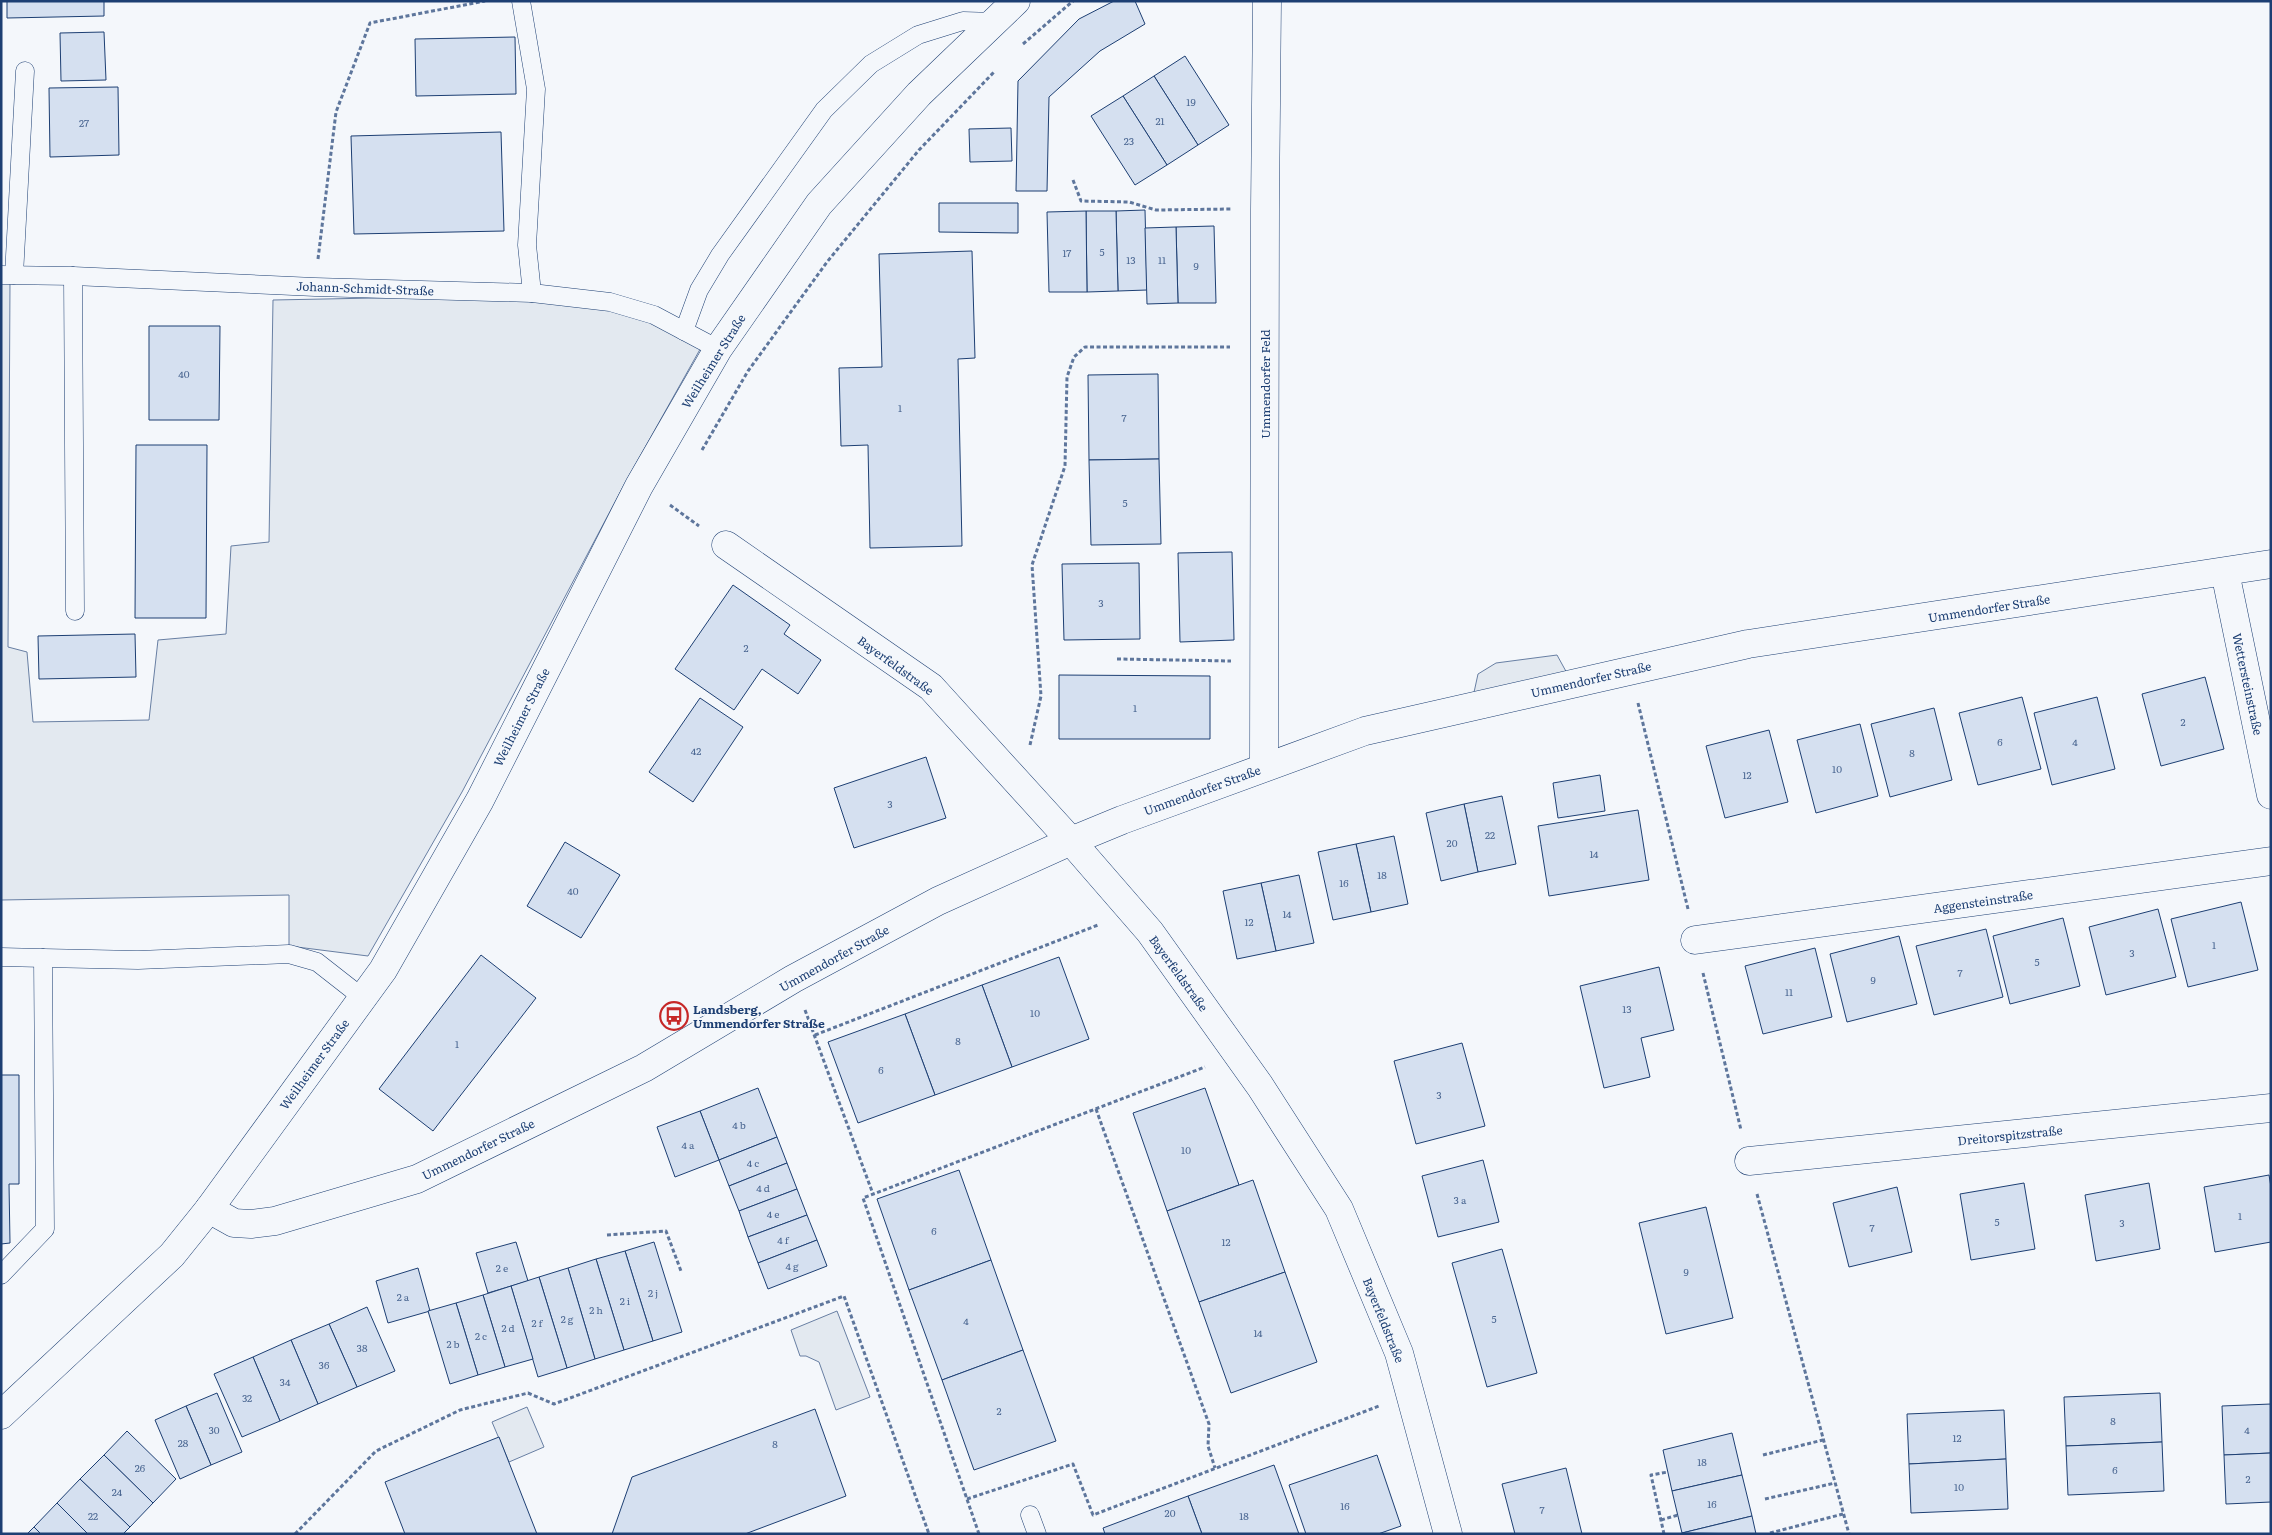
<svg xmlns="http://www.w3.org/2000/svg" width="2272" height="1535" font-family="Literata,serif">
<rect width="100%" height="100%" fill="#f4f7fb"/>
<g fill="#e3e9f0" stroke="#687fa3">
<path d="M1,281H10L8,647L27,652L33,722L149,720L158,640L226,634L231,546L269,542L273,300L580,294L703,344L625,483L462,792L368,956L289,946V895L1,900Z"/>
<path d="M1557,655L1568,675L1473,697L1478,674L1496,663Z"/>
<path d="M837,1311L870,1397L836,1410L819,1362L806,1356H800L791,1330Z"/>
<path d="M527,1407L544,1447L509,1462L492,1422Z"/>
</g>
<g fill="#d5e0f0" stroke="#1d3f73">
<path d="M7,1H104V16L7,18Z"/>
<path d="M1114,1H1135L1145,24L1100,51L1049,97L1047,191H1016L1018,81L1079,19Z"/>
<path d="M104,32L106,80L61,81L60,33Z"/>
<path d="M515,37L516,94L416,96L415,39Z"/>
<path d="M1185,56L1229,125L1198,145L1154,76Z"/>
<path d="M1154,76L1198,145L1167,165L1123,96Z"/>
<path d="M118,87L119,155L50,157L49,88Z"/>
<path d="M1123,96L1167,165L1135,185L1091,116Z"/>
<path d="M1011,128L1012,161L970,162L969,129Z"/>
<path d="M501,132L504,231L354,234L351,136Z"/>
<path d="M939,203H1018V233L939,232Z"/>
<path d="M1145,210L1147,290L1118,291L1116,211Z"/>
<path d="M1086,211H1116L1118,291L1087,292Z"/>
<path d="M1086,211L1087,292H1049L1047,212Z"/>
<path d="M1214,226L1216,303H1178L1176,227Z"/>
<path d="M1176,227L1178,303L1147,304L1145,228Z"/>
<path d="M972,251L975,358L958,359L962,546L870,548L868,445L841,446L839,368L882,367L879,254Z"/>
<path d="M149,326H220L219,420H149Z"/>
<path d="M1158,374L1159,459L1089,460L1088,375Z"/>
<path d="M136,445H207L206,618H135Z"/>
<path d="M1159,459L1161,544L1091,545L1089,460Z"/>
<path d="M1232,552L1234,640L1180,642L1178,553Z"/>
<path d="M1139,563L1140,639L1064,640L1062,564Z"/>
<path d="M733,585L790,625L784,634L821,660L798,694L762,669L734,710L675,669Z"/>
<path d="M135,634L136,677L39,679L38,636Z"/>
<path d="M1059,675L1210,676V739H1059Z"/>
<path d="M2205,677L2224,749L2161,766L2142,694Z"/>
<path d="M2022,697L2041,769L1978,785L1959,713Z"/>
<path d="M2097,697L2115,769L2052,785L2034,713Z"/>
<path d="M700,698L743,727L693,802L649,772Z"/>
<path d="M1934,708L1952,780L1890,797L1871,724Z"/>
<path d="M1860,724L1878,796L1816,813L1797,740Z"/>
<path d="M1769,730L1788,802L1725,818L1706,746Z"/>
<path d="M926,757L946,818L854,848L834,788Z"/>
<path d="M1600,775L1605,811L1558,818L1553,783Z"/>
<path d="M1502,796L1516,864L1478,872L1464,804Z"/>
<path d="M1464,804L1478,872L1441,881L1426,813Z"/>
<path d="M1638,810L1649,880L1549,896L1538,826Z"/>
<path d="M1394,836L1408,904L1371,912L1356,844Z"/>
<path d="M565,842L620,875L581,938L527,906Z"/>
<path d="M1356,844L1371,912L1333,920L1318,852Z"/>
<path d="M1299,875L1314,943L1276,951L1261,883Z"/>
<path d="M1261,883L1276,951L1237,959L1223,891Z"/>
<path d="M2241,902L2258,970L2188,987L2171,919Z"/>
<path d="M2158,909L2176,977L2106,995L2089,927Z"/>
<path d="M2063,918L2080,986L2010,1004L1993,936Z"/>
<path d="M1986,929L2003,997L1934,1015L1916,946Z"/>
<path d="M1899,936L1917,1004L1847,1022L1830,954Z"/>
<path d="M1815,948L1832,1017L1763,1034L1745,966Z"/>
<path d="M481,955L536,998L433,1131L379,1089Z"/>
<path d="M1059,957L1089,1039L1012,1067L982,985Z"/>
<path d="M1659,967L1674,1030L1641,1038L1650,1077L1604,1088L1580,986Z"/>
<path d="M982,985L1012,1067L935,1095L905,1014Z"/>
<path d="M905,1014L935,1095L858,1123L828,1042Z"/>
<path d="M1462,1043L1485,1126L1416,1144L1394,1061Z"/>
<path d="M1,1075H19V1184H9L10,1243L1,1244Z"/>
<path d="M758,1088L777,1137L719,1160L700,1111Z"/>
<path d="M1205,1088L1239,1185L1167,1211L1133,1113Z"/>
<path d="M700,1111L719,1160L675,1177L657,1127Z"/>
<path d="M777,1137L787,1163L729,1186L719,1160Z"/>
<path d="M1483,1160L1499,1222L1438,1237L1422,1176Z"/>
<path d="M787,1163L797,1189L739,1211L729,1186Z"/>
<path d="M959,1170L991,1260L909,1290L877,1199Z"/>
<path d="M2269,1175L2271,1187V1242L2215,1252L2204,1187Z"/>
<path d="M1253,1180L1285,1272L1199,1302L1167,1211Z"/>
<path d="M2024,1183L2035,1249L1971,1260L1960,1194Z"/>
<path d="M2149,1183L2160,1249L2096,1261L2085,1195Z"/>
<path d="M1897,1187L1912,1252L1849,1267L1833,1203Z"/>
<path d="M797,1189L807,1215L748,1237L739,1211Z"/>
<path d="M1706,1207L1733,1318L1666,1334L1639,1223Z"/>
<path d="M807,1215L817,1240L758,1263L748,1237Z"/>
<path d="M817,1240L827,1266L768,1289L758,1263Z"/>
<path d="M516,1242L528,1281L488,1293L476,1253Z"/>
<path d="M654,1242L682,1332L653,1341L625,1251Z"/>
<path d="M1502,1249L1537,1373L1487,1387L1452,1263Z"/>
<path d="M625,1251L653,1341L624,1350L596,1259Z"/>
<path d="M596,1259L624,1350L595,1359L568,1268Z"/>
<path d="M991,1260L1023,1350L942,1380L909,1290Z"/>
<path d="M418,1268L430,1311L388,1323L376,1281Z"/>
<path d="M568,1268L595,1359L567,1368L539,1277Z"/>
<path d="M1285,1272L1317,1362L1231,1393L1199,1302Z"/>
<path d="M539,1277L567,1368L538,1377L511,1286Z"/>
<path d="M511,1286L533,1359L505,1367L483,1295Z"/>
<path d="M483,1295L505,1367L478,1375L456,1303Z"/>
<path d="M456,1303L478,1375L450,1384L428,1311Z"/>
<path d="M367,1307L395,1371L357,1387L329,1324Z"/>
<path d="M329,1324L357,1387L318,1404L291,1340Z"/>
<path d="M291,1340L318,1404L280,1421L253,1357Z"/>
<path d="M1023,1350L1056,1441L974,1470L942,1380Z"/>
<path d="M253,1357L280,1421L242,1437L214,1374Z"/>
<path d="M217,1393L242,1452L211,1465L186,1406Z"/>
<path d="M2160,1393L2162,1442L2066,1446L2064,1397Z"/>
<path d="M2271,1404V1453L2224,1455L2222,1406Z"/>
<path d="M186,1406L211,1465L180,1479L155,1420Z"/>
<path d="M815,1409L846,1496L745,1534H612L632,1477Z"/>
<path d="M2004,1410L2006,1459L1909,1464L1907,1414Z"/>
<path d="M127,1431L176,1479L153,1503L104,1455Z"/>
<path d="M1732,1433L1742,1475L1672,1491L1663,1450Z"/>
<path d="M499,1437L537,1534H405L385,1482Z"/>
<path d="M2162,1442L2164,1491L2068,1495L2066,1446Z"/>
<path d="M2271,1453V1502L2226,1504L2224,1455Z"/>
<path d="M104,1455L153,1503L130,1527L80,1479Z"/>
<path d="M1377,1455L1401,1526L1378,1534H1306L1289,1485Z"/>
<path d="M2006,1459L2008,1509L1911,1513L1909,1464Z"/>
<path d="M1274,1465L1299,1534H1202L1188,1496Z"/>
<path d="M1566,1468L1582,1534H1515L1502,1484Z"/>
<path d="M1742,1475L1752,1516L1682,1533L1672,1491Z"/>
<path d="M80,1479L130,1527L123,1534H88L57,1503Z"/>
<path d="M1188,1496L1202,1534H1105L1103,1528Z"/>
<path d="M57,1503L88,1534H41L34,1527Z"/>
<path d="M1752,1516L1756,1534L1682,1533Z"/>
<path d="M34,1527L41,1534H27Z"/>
</g>
<g fill="none" stroke-linecap="round" stroke-linejoin="round">
<defs>
<g id="lane">
<path d="M521,1L536,89L527,245L532,293"/>
<path d="M1,275L73,276L315,287L532,293L610,302L654,315L718,349"/>
<path d="M14,275L25,71"/>
<path d="M73,276L75,611"/>
<path d="M684,331L699,290L720,255L824,110L871,64L918,35L963,21L995,22"/>
<path d="M1,957L43,958"/>
<path d="M1,1275L45,1229L43,958L138,960L289,954L317,962L363,998"/>
<path d="M1030,1515L1037,1534"/>
</g>
<g id="street">
<path d="M726,545L931,687L1071,841L1150,932L1260,1086L1339,1209L1399,1353L1448,1534"/>
<path d="M2225,572L2271,795"/>
<path d="M1264,767L1265,209L1267,1"/>
<path d="M1695,940L2271,861"/>
<path d="M1749,1161L2271,1108"/>
</g>
<g id="secondary">
<path d="M209,1209L234,1223L251,1224L275,1221L417,1179L644,1068L793,979L938,901L1071,841L1122,820L1365,731L1748,644L2271,564"/>
<path d="M1,1415L172,1255L209,1209L383,970L480,800L639,486L718,349L819,204L919,94L1016,1"/>
</g>
</defs>
<use href="#lane" stroke="#1d3f73" stroke-width="19"/>
<use href="#street" stroke="#1d3f73" stroke-width="29"/>
<use href="#secondary" stroke="#1d3f73" stroke-width="29"/>
<g stroke="#5e769c" stroke-width="3" stroke-dasharray="4 2.5" stroke-linecap="butt">
<path d="M1023,44L1073,1"/>
<path d="M1073,180L1081,201L1129,202L1156,210L1231,209"/>
<path d="M318,259L336,112L370,23L485,1"/>
<path d="M702,450L748,371L827,262L919,150L995,71"/>
<path d="M670,505L699,526"/>
<path d="M1117,659L1231,661"/>
<path d="M1638,703L1688,909"/>
<path d="M1030,745L1041,696L1032,565L1065,466L1067,377L1074,357L1085,347H1230"/>
<path d="M1703,973L1741,1130"/>
<path d="M805,1010L873,1194"/>
<path d="M815,1035L1098,925"/>
<path d="M1096,1109L1209,1424L1208,1446L1215,1468"/>
<path d="M1757,1194L1849,1534"/>
<path d="M607,1235L666,1231L681,1271"/>
<path d="M1763,1455L1823,1440"/>
<path d="M967,1499L1073,1464L1093,1515L1379,1406"/>
<path d="M1765,1499L1835,1483"/>
<path d="M1661,1520L1678,1515"/>
<path d="M1770,1533L1843,1514"/>
<path d="M295,1534L376,1451L460,1410L528,1393L554,1404L844,1296L929,1534"/>
<path d="M979,1534L863,1198L1205,1067"/>
<path d="M1664,1534L1651,1475L1668,1472"/>
</g>
<use href="#lane" stroke="#f4f7fb" stroke-width="18"/>
<use href="#street" stroke="#f4f7fb" stroke-width="28"/>
<use href="#secondary" stroke="#f4f7fb" stroke-width="28"/>
</g>
<defs>
<symbol id="bus-ring" viewBox="-11 -11 22 22"><circle r="9.5" fill="#f4f7fb" stroke="#c62828" stroke-width="1.5"/><path d="M-5-6H5V4H4V6H2V4H-2V6H-4V4H-5ZM-3.5-4V0h7V-4ZM-3.5 1.2v1.5H-2V1.2ZM2 1.2v1.5H3.5V1.2Z" fill="#c62828"/></symbol>
</defs>
<g fill-rule="evenodd">
<use href="#bus-ring" x="658" y="1000" width="32" height="32"/>
</g>
<g text-anchor="middle" dominant-baseline="central" stroke-width="4" stroke-linejoin="round" paint-order="stroke">
<g font-size="10" fill="#4b6792">
<text x="1191" y="101">19</text>
<text x="1160" y="120">21</text>
<text x="84" y="122">27</text>
<text x="1129" y="140">23</text>
<text x="1102" y="251">5</text>
<text x="1067" y="252">17</text>
<text x="1131" y="259">13</text>
<text x="1162" y="259">11</text>
<text x="1196" y="265">9</text>
<text x="184" y="373">40</text>
<text x="900" y="407">1</text>
<text x="1124" y="417">7</text>
<text x="1125" y="502">5</text>
<text x="1101" y="602">3</text>
<text x="746" y="647">2</text>
<text x="1135" y="707">1</text>
<text x="2183" y="721">2</text>
<text x="2000" y="741">6</text>
<text x="2075" y="741">4</text>
<text x="696" y="750">42</text>
<text x="1912" y="752">8</text>
<text x="1837" y="768">10</text>
<text x="1747" y="774">12</text>
<text x="890" y="803">3</text>
<text x="1490" y="834">22</text>
<text x="1452" y="842">20</text>
<text x="1594" y="853">14</text>
<text x="1382" y="874">18</text>
<text x="1344" y="882">16</text>
<text x="573" y="890">40</text>
<text x="1287" y="913">14</text>
<text x="1249" y="921">12</text>
<text x="2214" y="944">1</text>
<text x="2132" y="952">3</text>
<text x="2037" y="961">5</text>
<text x="1960" y="972">7</text>
<text x="1873" y="979">9</text>
<text x="1789" y="991">11</text>
<text x="1627" y="1008">13</text>
<text x="1035" y="1012">10</text>
<text x="958" y="1040">8</text>
<text x="457" y="1043">1</text>
<text x="881" y="1069">6</text>
<text x="1439" y="1094">3</text>
<text x="739" y="1124">4 b</text>
<text x="688" y="1144">4 a</text>
<text x="1186" y="1149">10</text>
<text x="753" y="1162">4 c</text>
<text x="763" y="1187">4 d</text>
<text x="1460" y="1199">3 a</text>
<text x="773" y="1213">4 e</text>
<text x="2240" y="1215">1</text>
<text x="1997" y="1221">5</text>
<text x="2122" y="1222">3</text>
<text x="1872" y="1227">7</text>
<text x="934" y="1230">6</text>
<text x="783" y="1239">4 f</text>
<text x="1226" y="1241">12</text>
<text x="792" y="1265">4 g</text>
<text x="502" y="1267">2 e</text>
<text x="1686" y="1271">9</text>
<text x="653" y="1292">2 j</text>
<text x="403" y="1296">2 a</text>
<text x="625" y="1300">2 i</text>
<text x="596" y="1309">2 h</text>
<text x="567" y="1318">2 g</text>
<text x="1494" y="1318">5</text>
<text x="966" y="1320">4</text>
<text x="537" y="1322">2 f</text>
<text x="508" y="1327">2 d</text>
<text x="1258" y="1332">14</text>
<text x="481" y="1335">2 c</text>
<text x="453" y="1343">2 b</text>
<text x="362" y="1347">38</text>
<text x="324" y="1364">36</text>
<text x="285" y="1381">34</text>
<text x="247" y="1397">32</text>
<text x="999" y="1410">2</text>
<text x="2113" y="1420">8</text>
<text x="214" y="1429">30</text>
<text x="2247" y="1429">4</text>
<text x="1957" y="1437">12</text>
<text x="183" y="1442">28</text>
<text x="775" y="1443">8</text>
<text x="1702" y="1461">18</text>
<text x="140" y="1467">26</text>
<text x="2115" y="1469">6</text>
<text x="2248" y="1478">2</text>
<text x="1959" y="1486">10</text>
<text x="117" y="1491">24</text>
<text x="1712" y="1503">16</text>
<text x="1345" y="1505">16</text>
<text x="1542" y="1509">7</text>
<text x="1170" y="1512">20</text>
<text x="93" y="1515">22</text>
<text x="1244" y="1515">18</text>
</g>
<g font-size="12" fill="#1d3f73" stroke="#f4f7fb">
<text transform="translate(365 288) rotate(2)">Johann-Schmidt-Straße</text>
<text transform="translate(713 361) rotate(-58)">Weilheimer Straße</text>
<text transform="translate(1265 384) rotate(-90)">Ummendorfer Feld</text>
<text transform="translate(1989 608) rotate(-9)">Ummendorfer Straße</text>
<text transform="translate(896 665) rotate(36)">Bayerfeldstraße</text>
<text transform="translate(1591 679) rotate(-13)">Ummendorfer Straße</text>
<text transform="translate(2248 684) rotate(78)">Wettersteinstraße</text>
<text transform="translate(521 717) rotate(-63)">Weilheimer Straße</text>
<text transform="translate(1202 790) rotate(-20)">Ummendorfer Straße</text>
<text transform="translate(1983 901) rotate(-8)">Aggensteinstraße</text>
<text transform="translate(834 958) rotate(-29)">Ummendorfer Straße</text>
<text transform="translate(1179 973) rotate(54)">Bayerfeldstraße</text>
<text transform="translate(314 1064) rotate(-54)">Weilheimer Straße</text>
<text transform="translate(2010 1135) rotate(-6)">Dreitorspitzstraße</text>
<text transform="translate(478 1149) rotate(-26)">Ummendorfer Straße</text>
<text transform="translate(1384 1320) rotate(68)">Bayerfeldstraße</text>
</g>
<g font-size="12" font-weight="bold" fill="#1d3f73" stroke="#f4f7fb" text-anchor="start">
<text x="693" y="1009">Landsberg,<tspan x="693" dy="14">Ummendorfer Straße</tspan></text>
</g>
</g>
<rect width="2272" height="1535" fill="none" stroke="#1d3f73" stroke-width="5"/>
</svg>
